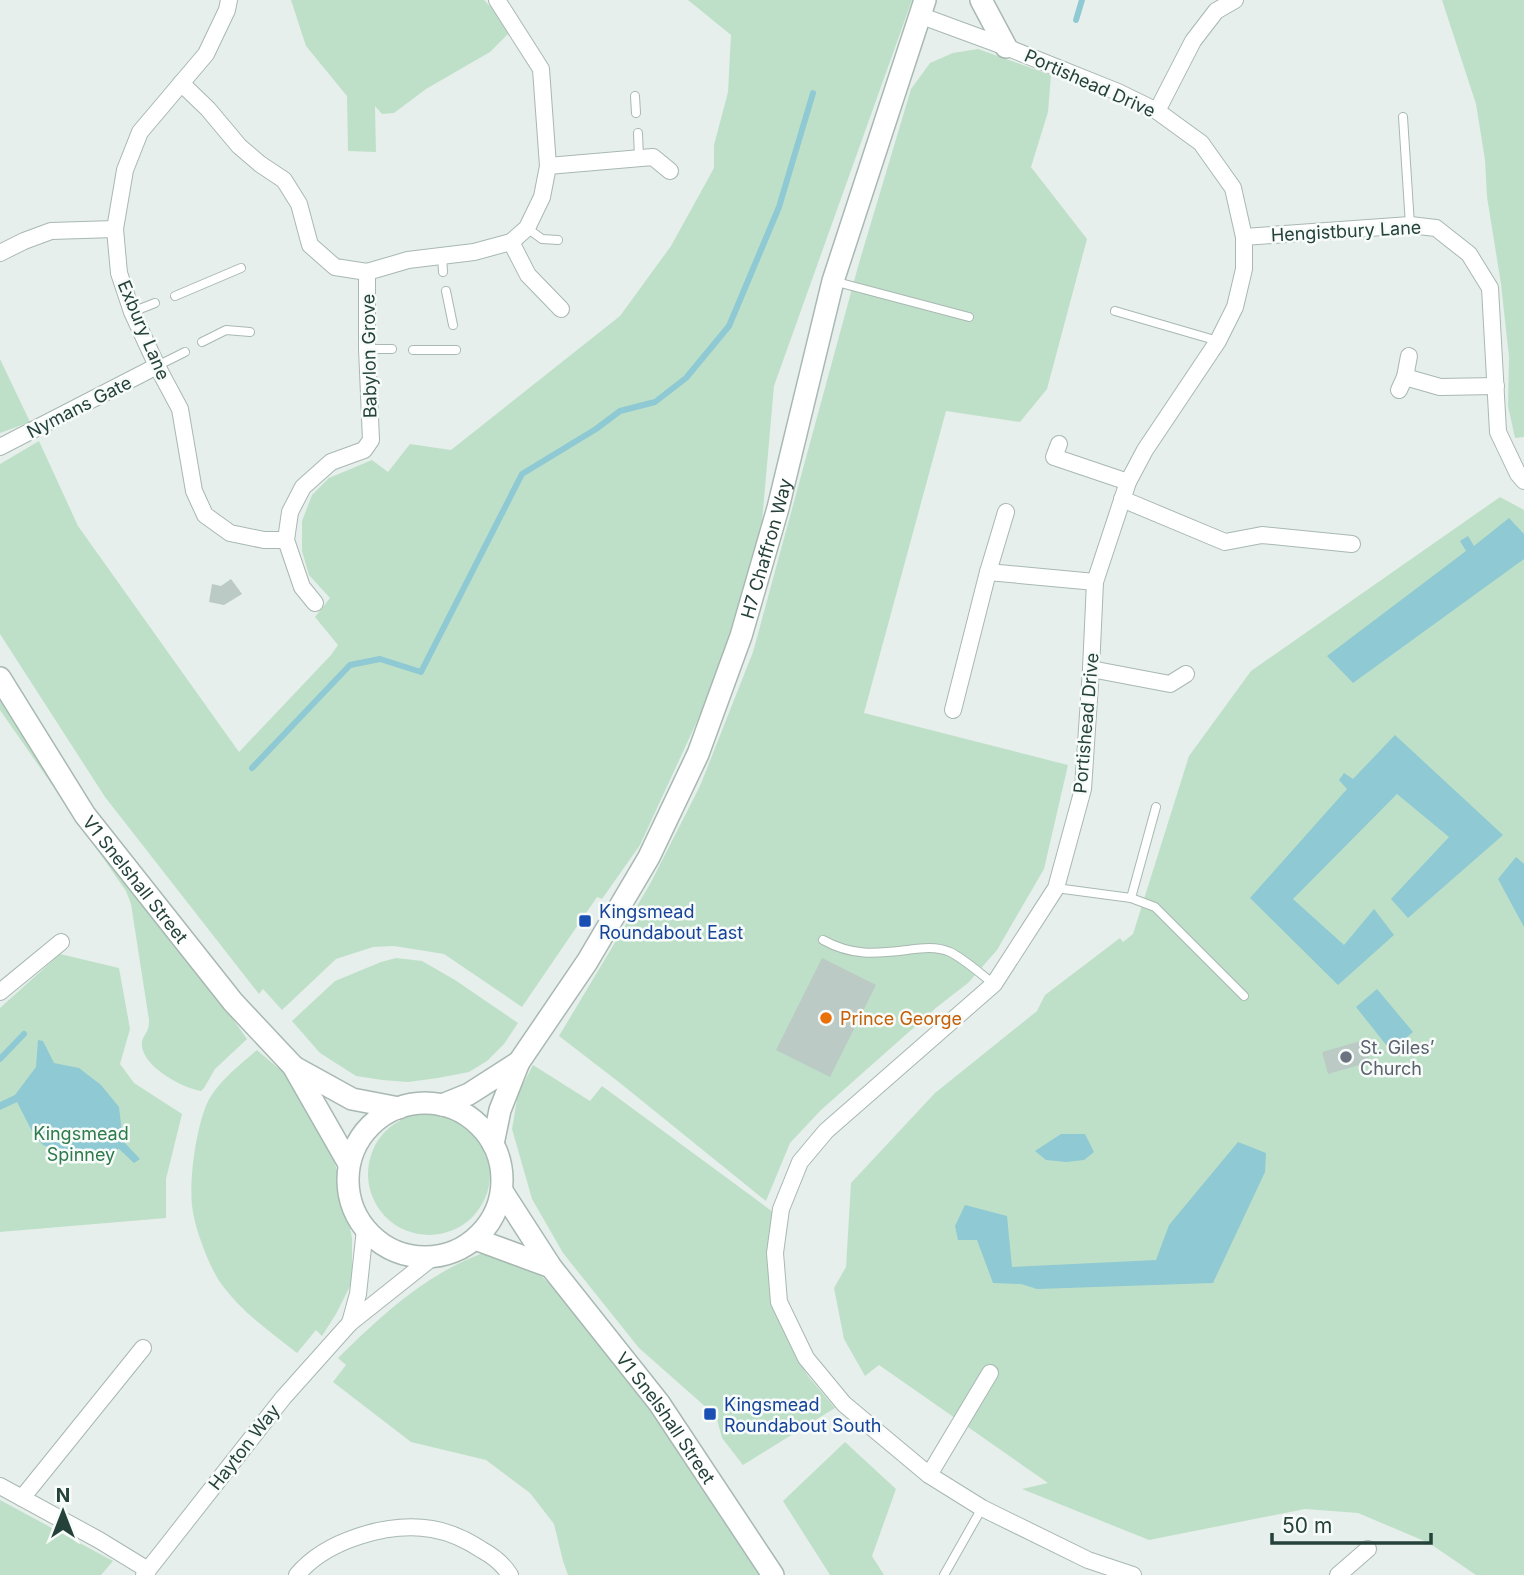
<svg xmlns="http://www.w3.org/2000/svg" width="1524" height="1575" font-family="Inter,sans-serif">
<rect width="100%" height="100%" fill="#e6efeb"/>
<g fill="#bfe0c8">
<path d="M291,0H484L491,7L508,34L490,52L426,89L394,113L382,114L375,106L376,152L348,151L347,96L306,46Z"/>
<path d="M688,0H912L774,386L762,522L717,678L640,845L602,899L597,897L522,1007L444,954L394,946L373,947L336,959L282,1010L263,989L259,994L105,797L0,634V464L39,441L78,526L239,752L331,655L338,645L315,617L330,598L309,575L302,551V521L312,495L329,478L372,460L388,472L410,444L451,450L620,316L671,246L714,168V145L728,92L731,35Z"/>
<path d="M1442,0H1524V437L1515,438L1508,406L1509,357L1501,284L1487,197L1485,160L1476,104Z"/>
<path d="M978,49L1051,75L1048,112L1031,167L1087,239L1047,389L1020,422L946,411L864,713L1068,765L1044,869L997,950L968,983L937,1007L821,1110L790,1143L766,1201L620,1083L559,1036L650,884L700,786L753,652L859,263L911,89L930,63L953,53Z"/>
<path d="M0,359L30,422L0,433Z"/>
<path d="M1500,497L1524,510V1575H1476L1429,1543L1358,1513L1305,1509L1149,1540L1022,1489L1048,1483L879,1365L865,1376L844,1339L834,1288L846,1267L851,1183L935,1093L1037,1011L1045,995L1120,938L1123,942L1133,934L1189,756L1251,671Z"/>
<path d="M0,691L247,1039L215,1069L204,1088L201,1091C182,1088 144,1067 142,1046C141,1039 145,1036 147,1031C149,1027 149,1023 149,1020L131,904L126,891L0,710Z"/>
<path d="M60,954L119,968L130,1029L120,1064L134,1083L182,1114L166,1179V1218L0,1232V1008Z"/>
<path d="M396,958L422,961L455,980L518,1023L504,1044L487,1061L469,1072L438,1078L408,1082L382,1080L356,1076L320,1053L292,1021L335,981L381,962Z"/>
<path d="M257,1050L278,1068L285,1063L325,1134L342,1185L352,1238V1282L336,1314L322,1336L316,1330L297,1353C269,1331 243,1313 222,1285C209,1267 194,1227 192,1205C189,1178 197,1118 211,1096C223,1078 241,1064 257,1050Z"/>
<path d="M533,1065L590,1101L602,1086L773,1212L778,1317L793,1351L808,1376L835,1408L743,1465L722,1438L716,1416L639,1348L563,1253L532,1199L512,1129L518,1094Z"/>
<circle cx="429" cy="1174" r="61"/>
<path d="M483,1253L531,1266L569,1303L601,1341L731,1519L759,1575H568L563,1561L554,1524L530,1493L486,1460L411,1442L333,1382L346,1365L338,1358C382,1315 424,1275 483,1253Z"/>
<path d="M845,1442L896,1489L872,1556L884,1575H830L783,1501Z"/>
<path d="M0,1500L113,1561L101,1575H0Z"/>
</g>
<g fill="#8ec9d4">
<path d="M1509,518L1524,534V559L1353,683L1327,656L1466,551L1460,541L1468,536L1474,546Z"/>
<path d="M1395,735L1503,835L1408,918L1391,899L1449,837L1397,794L1293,899L1344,945L1374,909L1394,935L1338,985L1250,898L1347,789L1339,780L1344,773L1353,779Z"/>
<path d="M1516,857L1524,864V927L1498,879Z"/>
<path d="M1377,989L1413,1032L1391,1051L1356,1007Z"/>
<path d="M38,1040L43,1041L54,1063L79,1068L101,1085L119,1107L123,1141L140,1159L134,1163L119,1149L99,1155L65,1154L43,1145L34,1135L17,1102L0,1110V1102L15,1095L36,1067Z"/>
<path d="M1061,1134H1085L1094,1152L1084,1160L1066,1162L1046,1160L1035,1151Z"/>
<path d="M1238,1142L1266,1153L1265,1172L1213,1283L1037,1289L1021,1284L993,1283L977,1240H958L955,1226L965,1205L1007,1216L1012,1267L1156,1260L1169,1225Z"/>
</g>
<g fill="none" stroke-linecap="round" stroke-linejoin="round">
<g stroke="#8ec9d4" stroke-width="6">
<path d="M1076,20L1082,0"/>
<path d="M252,768L350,665L380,659L421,672L522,474L596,429L620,411L655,402L686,378L729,326L779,207L813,93"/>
<path d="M0,1059L24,1034"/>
</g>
</g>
<g fill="#bbcac4">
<path d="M231,579L242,594L224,605L209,602L212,584L221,586Z"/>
<path d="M822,958L876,985L830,1077L776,1050Z"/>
<path d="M1364,1040L1370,1062L1328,1074L1322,1052Z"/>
</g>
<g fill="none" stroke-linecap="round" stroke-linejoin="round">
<defs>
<g id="service">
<path d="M635,96L636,113"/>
<path d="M1403,117L1410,225"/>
<path d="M638,133L639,158"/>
<path d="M527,228L542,239L558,240"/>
<path d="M442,256L443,272"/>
<path d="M833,281L969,317"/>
<path d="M446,291L453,325"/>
<path d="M175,296L241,268"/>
<path d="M1115,311L1218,341"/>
<path d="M132,312L155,303"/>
<path d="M202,342L226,330L250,332"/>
<path d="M367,349H392"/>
<path d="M413,350H456"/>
<path d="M157,366L185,352"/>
<path d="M1056,888L1131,898L1155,907L1244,996"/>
<path d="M1131,898L1156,807"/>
<path d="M823,940C852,956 875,954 907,950C922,948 936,946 950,952C963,958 982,975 994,984"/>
<path d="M944,1575L982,1508"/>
</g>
<g id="minor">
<path d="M229,0L227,10L206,54L140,132L125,170L115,229L119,273L132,312L157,366L180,409L194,491L205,515L230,533L264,540H286"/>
<path d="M919,15L1006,47L1118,92L1157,111L1201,143L1233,188L1244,237V269L1235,307L1218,341L1145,450L1128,482L1095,582L1091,669L1083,789L1056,888L994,984L826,1131L800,1162L781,1209L775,1253L779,1302L806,1358L844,1404L929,1475L982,1508L1088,1560L1133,1575"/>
<path d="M181,83L208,109L239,146L260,164L284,180L299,204L310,245L335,267L367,272L408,260L474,252L511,242L527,228L542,197L548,166L541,69L497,0"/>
<path d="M1157,111L1193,41L1216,11L1235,0"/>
<path d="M548,166L653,157L670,171"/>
<path d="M1244,237L1410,225L1436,228L1469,254L1490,288L1498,432L1518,474L1524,481"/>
<path d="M511,242L528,275L561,309"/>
<path d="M0,253L24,241L51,231L115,229"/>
<path d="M1405,377L1440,387L1496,386"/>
<path d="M1399,390L1405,377L1409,356"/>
<path d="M1059,444L1054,457L1128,482"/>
<path d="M0,447L157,366"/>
<path d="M1122,499L1225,542L1262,535L1352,544"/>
<path d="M988,572L1006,512"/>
<path d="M315,603L302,587L286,540L290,512L303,487L331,462L364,450L371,440L367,349V272"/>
<path d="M1091,669L1170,684L1186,674"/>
<path d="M953,710L988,572L1095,582"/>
<path d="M0,992L61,942"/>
<path d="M350,1323L358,1294L365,1229"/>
<path d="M929,1475L990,1373"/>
<path d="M0,1486L99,1540L148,1570"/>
<path d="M22,1498L143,1348"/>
<path d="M144,1575L283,1398L350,1323L433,1257"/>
<path d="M297,1575C326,1540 388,1522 432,1529C450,1532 467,1540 482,1550C493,1556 503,1564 510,1575"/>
<path d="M1338,1575L1368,1549"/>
</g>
<g id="tertiary">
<path d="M981,0L1006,47"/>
<path id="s1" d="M0,678L85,815L233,1002L293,1066L349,1164"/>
<path d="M294,1067L352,1099L399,1108"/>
<circle cx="425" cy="1180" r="77"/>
<path d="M442,1105L469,1094L519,1062"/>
<path id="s2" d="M493,1144L500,1110L519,1062L587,962L649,857L698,754L741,636L778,508L833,281L925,0"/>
<path id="s3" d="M502,1191L551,1267L659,1403L773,1575"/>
<path d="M475,1239L551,1267"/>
</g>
</defs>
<use href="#service" stroke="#a8b8b2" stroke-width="10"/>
<use href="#minor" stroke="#a8b8b2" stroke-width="18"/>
<use href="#tertiary" stroke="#a8b8b2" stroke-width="24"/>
<use href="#service" stroke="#fff" stroke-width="8"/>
<use href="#minor" stroke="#fff" stroke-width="16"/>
<use href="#tertiary" stroke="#fff" stroke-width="21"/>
</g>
<g fill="#1a4fb4" stroke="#f7fbf9" stroke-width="2.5">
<rect x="578" y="914" width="14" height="14" rx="3.5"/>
<rect x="703" y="1407" width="14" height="14" rx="3.5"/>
</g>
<circle fill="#e8710a" stroke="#f7fbf9" stroke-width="2.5" cx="826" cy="1018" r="7"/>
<circle fill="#6b7280" stroke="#f7fbf9" stroke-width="2.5" cx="1346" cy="1057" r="7"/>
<g text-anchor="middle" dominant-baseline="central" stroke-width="5" stroke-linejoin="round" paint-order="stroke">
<g font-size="18" fill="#24423a" stroke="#f7fbf9">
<text transform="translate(1090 83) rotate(24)">Portishead Drive</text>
<text transform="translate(1346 231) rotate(-3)">Hengistbury Lane</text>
<text transform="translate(144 330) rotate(67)">Exbury Lane</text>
<text transform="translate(369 356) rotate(-91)">Babylon Grove</text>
<text transform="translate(79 407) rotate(-27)">Nymans Gate</text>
<text stroke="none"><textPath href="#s2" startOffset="660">H7 Chaffron Way</textPath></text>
<text transform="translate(1086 723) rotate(-85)">Portishead Drive</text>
<text stroke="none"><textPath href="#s1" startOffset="243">V1 Snelshall Street</textPath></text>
<text stroke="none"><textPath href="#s3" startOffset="280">V1 Snelshall Street</textPath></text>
<text transform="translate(244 1447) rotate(-52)">Hayton Way</text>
</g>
<g font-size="18" fill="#164399" stroke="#f7fbf9" text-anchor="start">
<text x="599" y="911">Kingsmead<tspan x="599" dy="21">Roundabout East</tspan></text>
<text x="724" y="1404">Kingsmead<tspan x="724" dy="21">Roundabout South</tspan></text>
</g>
<g font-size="18" fill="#c56008" stroke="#f7fbf9" text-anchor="start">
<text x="840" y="1018">Prince George</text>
</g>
<g font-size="18" fill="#5b616d" stroke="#f7fbf9" text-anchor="start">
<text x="1360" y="1047">St. Giles’<tspan x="1360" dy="21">Church</tspan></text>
</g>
<g font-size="18" fill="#2d7a4b" stroke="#f7fbf9">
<text x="81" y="1133">Kingsmead<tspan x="81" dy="21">Spinney</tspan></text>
</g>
</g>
<g transform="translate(63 1512)" stroke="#f7fbf9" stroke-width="5" paint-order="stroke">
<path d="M0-5L12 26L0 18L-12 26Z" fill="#24423a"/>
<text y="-10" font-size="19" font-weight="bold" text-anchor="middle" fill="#24423a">N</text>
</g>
<path d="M1272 1533v10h159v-10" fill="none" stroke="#24423a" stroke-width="3.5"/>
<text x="1282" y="1533" font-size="21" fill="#24423a" stroke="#f7fbf9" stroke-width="5" paint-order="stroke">50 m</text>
</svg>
